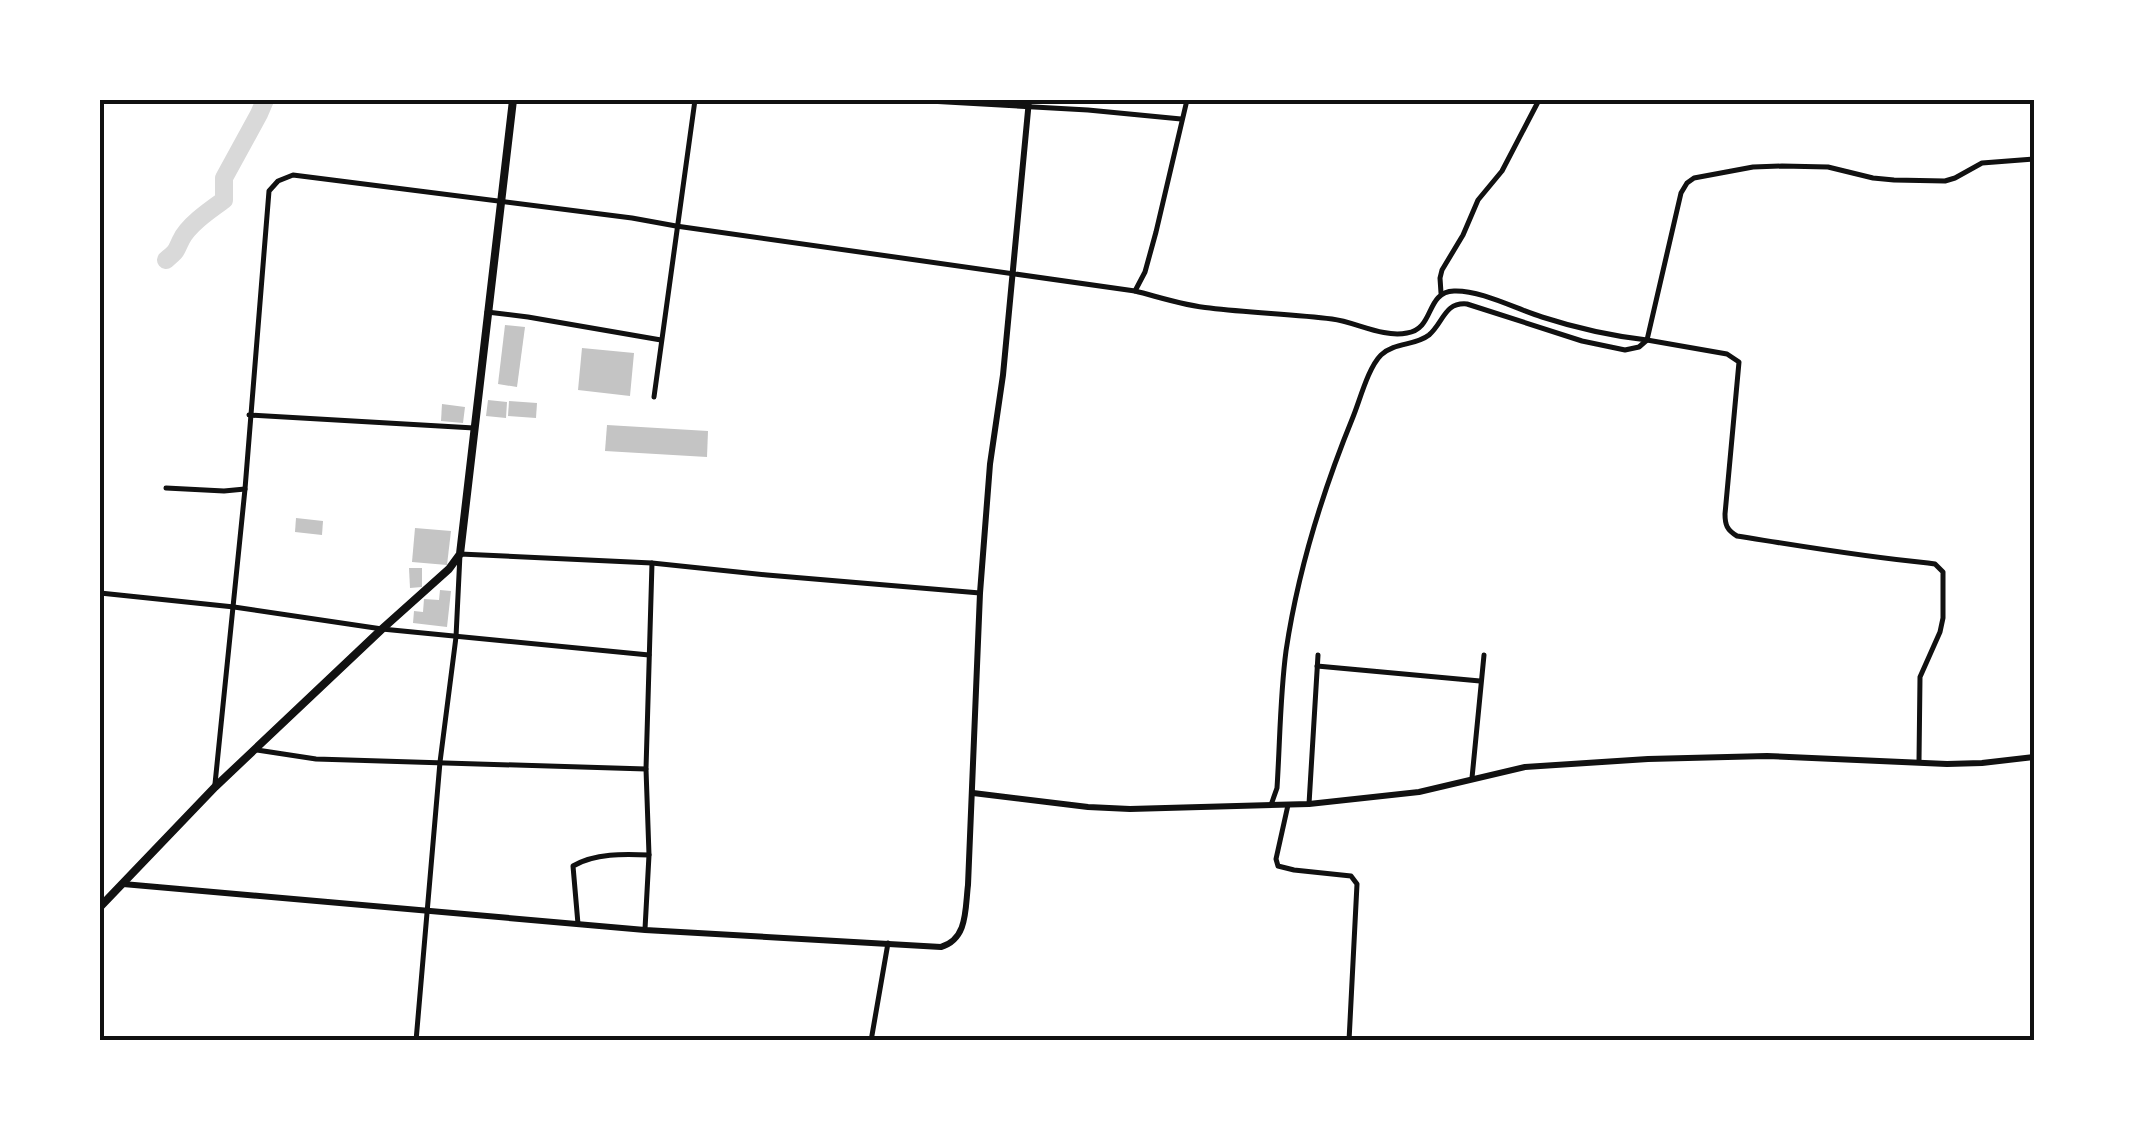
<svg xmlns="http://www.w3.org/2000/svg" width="2134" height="1141" font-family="Manrope,sans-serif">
<rect width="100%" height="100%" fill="#fff"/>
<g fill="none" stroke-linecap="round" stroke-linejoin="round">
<path stroke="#d9d9d9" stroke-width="18" d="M166,260C178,250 175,252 181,240C188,225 210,210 224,200V178L259,114L265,100"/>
</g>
<g fill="#c4c4c4">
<path d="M505,325L525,327L517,387L498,384Z"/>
<path d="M582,348L634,353L630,396L578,390Z"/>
<path d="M488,400L507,402L506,418L486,416Z"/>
<path d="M509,401L537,403L536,418L508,416Z"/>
<path d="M442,404L465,407L463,423L441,421Z"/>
<path d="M607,425L708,431L707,457L605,451Z"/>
<path d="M296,518L323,521L322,535L295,532Z"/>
<path d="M415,528L451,531L447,565L412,562Z"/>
<path d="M409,568H422V587L410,588Z"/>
<path d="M440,590L451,591L447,627L413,623L414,611L423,612L424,599L439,600Z"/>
</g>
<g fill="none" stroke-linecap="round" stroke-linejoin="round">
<g stroke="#111" stroke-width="5">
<path d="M911,100L1088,110L1181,119"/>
<path d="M1135,291L1145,272L1156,232L1187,100"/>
<path d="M1441,293L1440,278L1442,270L1463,235L1478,200L1502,171L1539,100"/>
<path d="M487,312L528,317L661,340"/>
<path d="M654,397L695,100"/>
<path d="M249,415L474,428"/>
<path d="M166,488L224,491L245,489"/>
<path d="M100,593L234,607L382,629L649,655"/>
<path d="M1317,666L1480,681"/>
<path d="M257,750L316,759L646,769"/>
<path d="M1919,761L1920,677L1940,632L1943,618V572L1935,564L1928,563C1864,557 1800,546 1737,536C1727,530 1725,525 1725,514L1739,362L1727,354L1647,340L1681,193L1687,183L1694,178L1753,167L1782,166L1828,167L1873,178L1894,180L1945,181L1955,178L1982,163L2034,159"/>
<path d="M1472,778L1484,655"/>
<path d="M215,784L245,489L269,191L278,181L293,175L632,218L676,226L1135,291C1159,297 1185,306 1210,308C1250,313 1292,314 1332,319C1356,322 1383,338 1407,333C1435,329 1425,292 1454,291C1481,290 1516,309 1542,317C1576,328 1612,336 1647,340"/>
<path d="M1309,804L1318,655"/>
<path d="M1271,805L1277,788C1280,742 1280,696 1286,651C1298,570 1322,493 1353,417C1360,400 1368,368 1381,355C1395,342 1415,346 1429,335C1444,322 1444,302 1467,304L1582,341L1625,350L1639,347L1647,340"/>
<path d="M1288,805L1276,859L1278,866L1294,870L1351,876L1357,884L1349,1041"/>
<path d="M578,924L573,866C595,853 624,854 649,855"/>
<path d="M645,929L649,855L646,769L652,563"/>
<path d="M416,1041L440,762L456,637L460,554L652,563L767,575L980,593"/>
<path d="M871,1041L888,943"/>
</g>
<g stroke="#111" stroke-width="6">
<path d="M973,793L1088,807L1130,809L1309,804L1419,792L1525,767L1648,759L1767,756L1947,764L1982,763L2034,757"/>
<path d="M123,884L645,930L941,947C968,939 965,909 968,885L980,593L990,464L1003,375L1029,100"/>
</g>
<path stroke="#111" stroke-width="8" d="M100,907L215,787L382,629L449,569L460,554L513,100"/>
</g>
<rect width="2134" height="1141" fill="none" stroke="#ffffff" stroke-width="205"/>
<rect x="102" y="102" width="1930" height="936" fill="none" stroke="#111" stroke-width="4"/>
</svg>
